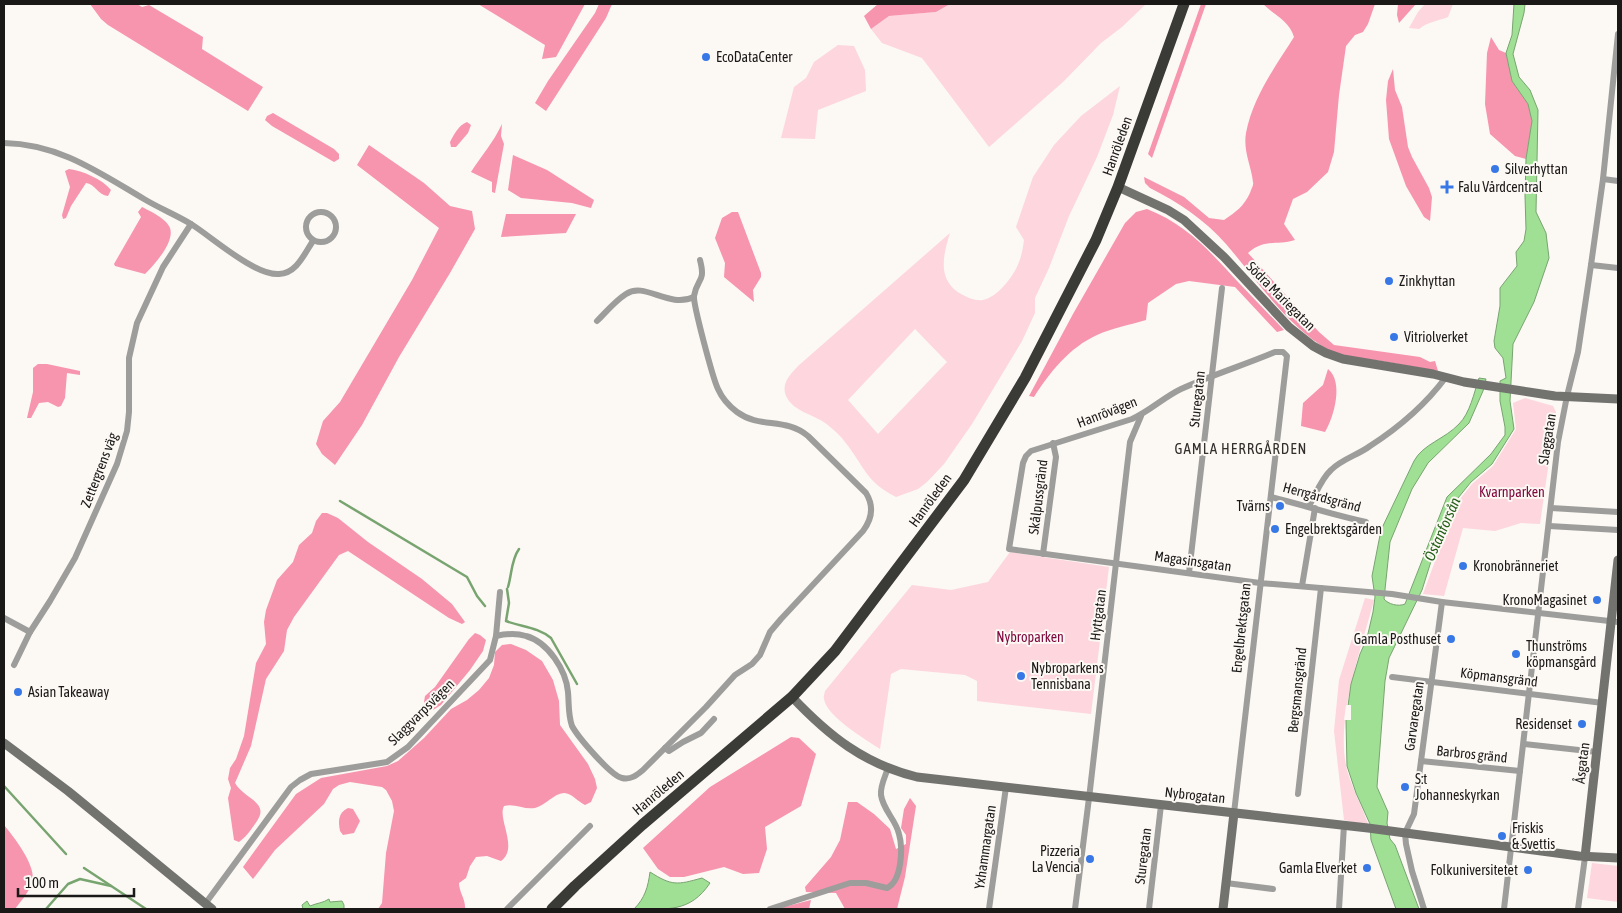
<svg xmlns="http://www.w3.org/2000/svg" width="1622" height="913" font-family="'Asap Condensed',sans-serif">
<rect width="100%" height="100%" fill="#fcf8f4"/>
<g fill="#fdd6de" fill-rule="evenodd">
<path d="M950,4H1146L1122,27L1101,43L1063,82L989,147L922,58L882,43L871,29L889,16L936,12Z"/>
<path d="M1425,4H1453L1448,17C1438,21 1427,22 1419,29L1409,28L1418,12Z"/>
<path d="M838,45L854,46L865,70L866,91L818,110L815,139L781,138L794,87L806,78L814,62Z"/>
<path d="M1120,86L1113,115L1097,157L1069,216L1049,268L1035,298V313L1022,341L972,424L944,464L927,482L918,489L896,497C865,481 865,467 845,442C841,436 835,431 829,426C816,414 794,413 786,396C781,383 790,375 798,366L950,233C942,258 937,283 965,296C970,299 978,301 983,300C998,297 1014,276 1019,262C1022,255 1023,247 1024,240L1016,227L1033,177L1054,145L1081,116ZM915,329L947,362L878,434L848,400Z"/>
<path d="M1525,398L1553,406L1556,412L1540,524L1521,523L1495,531L1463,528L1444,596L1423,594L1456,504L1472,484L1493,466L1516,429L1513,403Z"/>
<path d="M1010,552L1109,567L1091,714L977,701V681L965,675L901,669L891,674L880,749C865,739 827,717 824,699C823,697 825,692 825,691L912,585L951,590L988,582Z"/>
<path d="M1365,598L1374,600C1362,646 1336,718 1346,765C1349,782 1363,808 1369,826L1344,820L1334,731L1339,680Z"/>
<path d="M1592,863L1618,866V902L1587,898Z"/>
</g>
<g fill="#f794ae">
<path d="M90,4H137L142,7L149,5L203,37L202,49L263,87L248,111L108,25L101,19Z"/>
<path d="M478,4H585L556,57L542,59L545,45Z"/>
<path d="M599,4H612L606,18L546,111L535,103L548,81L595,13Z"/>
<path d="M878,4H950L936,12L889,16L871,29L864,16Z"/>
<path d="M1201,4H1206L1152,158L1148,154Z"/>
<path d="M1263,4H1375L1368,24L1363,32L1355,35L1346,46L1339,95L1334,152L1328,172L1307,192L1293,199L1284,224L1295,240C1275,246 1265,238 1248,253L1319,332L1334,345L1420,357L1430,362L1435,361L1438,371C1419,368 1400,364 1381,361C1364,358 1345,358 1329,350C1286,326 1258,281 1226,244C1205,220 1178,202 1150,188L1145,183L1144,177L1184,197L1209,218L1224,220C1236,212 1244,206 1250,193C1251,189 1254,186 1253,182C1251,165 1243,151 1246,133C1253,97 1275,67 1294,37C1289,20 1275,16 1263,4Z"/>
<path d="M1398,4H1416L1399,23L1397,15Z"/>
<path d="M1491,37L1499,50L1506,53L1512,81L1528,104L1532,121L1526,159L1515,156L1490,134L1485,104L1487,53Z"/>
<path d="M1393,69L1395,90L1402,107L1408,147L1412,157L1429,188L1432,197L1430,221L1424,217L1406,186L1389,139L1386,100L1388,81Z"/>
<path d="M273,113L334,149L339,154V159L334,162L272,126L265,120L267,116Z"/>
<path d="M467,122L471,125L468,133L456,147H451L450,142C454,134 459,125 467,122Z"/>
<path d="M502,124L501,136L504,144L495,193L492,192V182L471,172C482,155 493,143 502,124Z"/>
<path d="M369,145L424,183L450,206L472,211L475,229L450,273L399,357L362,425L335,465L322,454L316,444L323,421L340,402L412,280L439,228L357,165Z"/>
<path d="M513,155L547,170L594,200L591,208L572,203L521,198L508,190Z"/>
<path d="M69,169C83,171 102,179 111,190L108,196C98,195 95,184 86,183L71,206L66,218L63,219L62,215L70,187L65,171Z"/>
<path d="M142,207C150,211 167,219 170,228C175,242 154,265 145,274L115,266L114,264L141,217L138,212Z"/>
<path d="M1147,209C1188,225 1210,252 1239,283C1254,299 1269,314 1284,330L1277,332L1235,287L1189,281L1176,284L1148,303L1146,320C1130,325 1112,328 1097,335C1070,347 1049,373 1034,397L1029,396L1073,314L1125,223L1136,212Z"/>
<path d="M732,212H738L761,273V277L753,290L754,302L724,277L725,263L715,238L722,218Z"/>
<path d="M506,214H576L566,233L501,237Z"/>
<path d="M38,364H47L80,371V375L67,373L65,398L61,406L58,407L48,402L39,403L31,418H27L33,392V368Z"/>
<path d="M1328,369C1344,382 1334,417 1325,432L1301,426L1303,403L1323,385Z"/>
<path d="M322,513H327L338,518L368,542L422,579L452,604L465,622L462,624L449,618L348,551L339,555L294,617L287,630L284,651L266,679L251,746L235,783C245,800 272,802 255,824C250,831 246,837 239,842L234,840L228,798L231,788L228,779L230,768L236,759L244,736L256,663L266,644L264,622L266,610L277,580L293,562L299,545L312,533L316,521Z"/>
<path d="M475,633L480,635L486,640L483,651L470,670L441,705L433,710H428L424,702L425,696L435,687L469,639Z"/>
<path d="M511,644L526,650L542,661L553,680L559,701L560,725L588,764L595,779L597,788L591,802L585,805C578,802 572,793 564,793C553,794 546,805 535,808C524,810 515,803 504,806C497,819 519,848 501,861L487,856L476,857L470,866L466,878L459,883C459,892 466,900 465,909H367L371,908L378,909L382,903L386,853L394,811L392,801L386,790L382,787L350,782L339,785L333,789L324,804L275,850L253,879L243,867L296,794L321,778L387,766L398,761L424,738L451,709L467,700L479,690L489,678L494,665L495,652L502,645Z"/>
<path d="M791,737L799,738L816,754L801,806L765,827L767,849L759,873L743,874L724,867L684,877H670L658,869L643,848L710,787Z"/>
<path d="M910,798L916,806L905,877L897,909H845L836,893L806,892L805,887L831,857L840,840L848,802H857L874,814L890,829L896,849L906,844V835L901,828L904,809Z"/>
<path d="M348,808L353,809L360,821L354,833L343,835L340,831C338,821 338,813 348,808Z"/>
<path d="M4,825C13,836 38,867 32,883C29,892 21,901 15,909H4Z"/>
<path d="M811,900L809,909H776Z"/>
</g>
<g fill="#a0e095" stroke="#78a470">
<path d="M1514,4H1525L1524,13L1513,54L1519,77L1530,90L1538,110L1536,212L1546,233L1549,258L1534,302L1513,344L1510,401L1514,429L1492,464L1471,482L1454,503L1433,555L1422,590L1389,658L1385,681L1377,787L1388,812L1387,823L1390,839L1395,845L1419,909H1396L1371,840L1370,824L1356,793L1347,766L1346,721L1351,684L1360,654L1367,638L1373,612L1375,597L1372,576L1381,530L1414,461C1423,444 1445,439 1459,424C1470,413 1474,393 1479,378L1486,379L1483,391L1469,423L1428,463L1412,489L1390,542L1384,599C1388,604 1398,607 1405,604L1447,497L1491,454L1505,435V427L1500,401V381L1506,378L1503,358L1495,348L1494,341L1500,306V288L1517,266L1516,252L1524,241L1526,229L1525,196L1526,159L1532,121L1528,104L1512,81L1506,53L1512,35Z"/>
<path d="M650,872C672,886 677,885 702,878L710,883C690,913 667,909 634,909C645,898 648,887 650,872Z"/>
<path d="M329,899L330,902L342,901L344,905V909H303L302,905L307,901L310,906C317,903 323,903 329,899Z"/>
</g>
<path fill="#fcf8f4" d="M1346,705H1351V720H1344Z"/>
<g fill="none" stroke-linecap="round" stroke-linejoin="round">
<g stroke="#78a470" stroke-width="2.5">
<path d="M340,501L467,577L477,596L485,606"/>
<path d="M508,587C512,574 511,560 519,549"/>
<path d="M507,589L509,603L506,621C522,627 538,627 551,638L577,684"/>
<path d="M4,786L66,854"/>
<path d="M84,868L146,909"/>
<path d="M46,909L68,884L80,879L111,886"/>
</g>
<g stroke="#9d9d9b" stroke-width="6">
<path d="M4,143C59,144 98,172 144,199C159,208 176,215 191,224C212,237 255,276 279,274C297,273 304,254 313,241"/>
<path d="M1603,179L1618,181"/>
<circle cx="321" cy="227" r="15"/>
<path d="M1591,265L1618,268"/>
<path d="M597,321C606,312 615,301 626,294C645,281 668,309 694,297"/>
<path d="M1271,497C1303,505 1334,515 1366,522"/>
<path d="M1309,506C1316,494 1321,479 1331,470C1342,459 1358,455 1370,446C1398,428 1426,404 1446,377"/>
<path d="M1551,508L1618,512"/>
<path d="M1549,526L1618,530"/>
<path d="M1043,554L1056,457L1053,443"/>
<path d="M1189,573L1222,288"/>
<path d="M1302,586L1315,508"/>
<path d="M4,618L30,632L14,665"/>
<path d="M30,632L50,601L75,558L117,464L127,431L129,412V358L137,323L163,267L191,224"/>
<path d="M496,636C505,634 516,633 526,636C548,642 566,670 568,692C569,703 568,715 572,726C578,737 611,776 622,778C631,780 637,775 643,770L706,707L735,675L752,664L760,655L770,632L781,619L863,531C872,519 874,506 866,493L808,436C785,417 760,429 737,412C729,406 722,398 718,389C713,379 693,304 694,296C697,278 706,283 700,260"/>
<path d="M1392,677L1603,703"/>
<path d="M1524,744L1597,752"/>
<path d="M665,748L669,751L683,742L701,733L714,719"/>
<path d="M1421,761L1520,771"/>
<path d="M1298,794L1321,588"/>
<path d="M1234,813L1287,356L1283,352H1275C1244,365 1212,375 1181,389C1164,397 1150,411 1132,419L1031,451L1026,456L1023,463L1009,549L1260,583L1392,594L1442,602L1618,622"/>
<path d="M1226,883L1273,889"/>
<path d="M205,904L291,787L300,780L311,774L387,762L408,747L490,660L496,636L500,592"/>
<path d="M507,909L590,826"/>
<path d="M770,909L850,883H866L887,888C902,881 903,848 899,834C896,820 883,810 881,795C880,786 885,777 888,768"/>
<path d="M989,909L1006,787"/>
<path d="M1075,909L1090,790L1127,467L1130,442L1141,416"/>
<path d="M1149,909L1161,805"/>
<path d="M1339,909L1344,825"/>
<path d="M1424,909L1412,871L1406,844L1405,833L1414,814L1442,602"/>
<path d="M1504,909L1558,442L1567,396L1578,352L1591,265L1603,179L1618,34"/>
<path d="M1578,909L1585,857"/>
</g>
<g stroke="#72726f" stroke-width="9">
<path d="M1118,187L1168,210L1184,220L1224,257L1289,327L1313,346L1326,353L1343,359L1433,374L1464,382L1555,396L1618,399"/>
<path d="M792,697C829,736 864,764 917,777L1368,828L1579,856L1618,858"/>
<path d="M4,743L68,791L212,909"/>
<path d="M1585,857L1618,560"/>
<path d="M1223,909L1234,813"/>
</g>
<path stroke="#3a3a36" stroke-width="11" d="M552,909L575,886L642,825L792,697L835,651L964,480L1025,378L1096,240L1118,187L1184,4"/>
</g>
<g fill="#3778e6" stroke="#fcf8f4" stroke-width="2">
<circle cx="706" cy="57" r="5"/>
<circle cx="1495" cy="169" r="5"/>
<path d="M1444.5 179.5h5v5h5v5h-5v5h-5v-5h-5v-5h5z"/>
<circle cx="1389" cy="281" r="5"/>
<circle cx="1394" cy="337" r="5"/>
<circle cx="1280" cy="506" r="5"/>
<circle cx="1275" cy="529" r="5"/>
<circle cx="1463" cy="566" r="5"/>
<circle cx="1597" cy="600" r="5"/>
<circle cx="1451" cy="639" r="5"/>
<circle cx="1516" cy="654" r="5"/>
<circle cx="1021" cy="676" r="5"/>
<circle cx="18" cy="692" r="5"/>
<circle cx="1582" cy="724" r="5"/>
<circle cx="1405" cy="787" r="5"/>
<circle cx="1502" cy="836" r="5"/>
<circle cx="1090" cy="859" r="5"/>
<circle cx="1367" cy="868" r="5"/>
<circle cx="1528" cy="870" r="5"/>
</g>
<g text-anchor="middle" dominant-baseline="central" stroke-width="4" stroke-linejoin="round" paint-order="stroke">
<g font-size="14" fill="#1a1918" stroke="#fcf8f4" text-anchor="start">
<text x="716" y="57">EcoDataCenter</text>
<text x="1505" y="169">Silverhyttan</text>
<text x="1458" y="187">Falu Vårdcentral</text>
<text x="1399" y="281">Zinkhyttan</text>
<text x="1404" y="337">Vitriolverket</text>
<text x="1270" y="506" text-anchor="end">Tvärns</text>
<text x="1285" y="529">Engelbrektsgården</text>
<text x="1473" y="566">Kronobränneriet</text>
<text x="1587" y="600" text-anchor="end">KronoMagasinet</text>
<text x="1441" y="639" text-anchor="end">Gamla Posthuset</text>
<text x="1526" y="646">Thunströms<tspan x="1526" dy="16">köpmansgård</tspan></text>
<text x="1031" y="668">Nybroparkens<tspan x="1031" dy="16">Tennisbana</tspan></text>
<text x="28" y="692">Asian Takeaway</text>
<text x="1572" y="724" text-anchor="end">Residenset</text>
<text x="1415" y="779">S:t<tspan x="1415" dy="16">Johanneskyrkan</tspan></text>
<text x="1512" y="828">Friskis<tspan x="1512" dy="16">&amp; Svettis</tspan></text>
<text x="1080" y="851" text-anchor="end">Pizzeria<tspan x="1080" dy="16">La Vencia</tspan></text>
<text x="1357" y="868" text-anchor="end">Gamla Elverket</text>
<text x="1518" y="870" text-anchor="end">Folkuniversitetet</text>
</g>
<g font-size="14" fill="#1a1918" stroke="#fcf8f4">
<text transform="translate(1117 146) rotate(-70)">Hanröleden</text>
<text transform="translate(1281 296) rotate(45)">Södra Mariegatan</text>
<text transform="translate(1197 399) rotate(-84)">Sturegatan</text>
<text transform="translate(1107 412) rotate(-21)">Hanrövägen</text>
<text transform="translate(1547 439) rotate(-81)">Slaggatan</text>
<text transform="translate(99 470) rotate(-69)">Zettergrens väg</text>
<text transform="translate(1038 497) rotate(-83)">Skålpussgränd</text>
<text transform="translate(1322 497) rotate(15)">Herrgårdsgränd</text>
<text transform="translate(930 500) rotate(-54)">Hanröleden</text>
<text transform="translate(1193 561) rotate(8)">Magasinsgatan</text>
<text transform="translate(1098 615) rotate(-83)">Hyttgatan</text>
<text transform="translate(1241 628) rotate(-84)">Engelbrektsgatan</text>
<text transform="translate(1499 677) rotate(7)">Köpmansgränd</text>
<text transform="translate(1297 690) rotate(-84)">Bergsmansgränd</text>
<text transform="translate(421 712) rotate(-45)">Slaggvarpsvägen</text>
<text transform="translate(1414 716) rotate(-82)">Garvaregatan</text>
<text transform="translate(1472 754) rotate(6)">Barbros gränd</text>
<text transform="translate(1582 763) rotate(-83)">Åsgatan</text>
<text transform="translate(658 792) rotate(-40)">Hanröleden</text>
<text transform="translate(1195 795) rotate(6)">Nybrogatan</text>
<text transform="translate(985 847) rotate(-82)">Yxhammargatan</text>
<text transform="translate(1143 856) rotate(-83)">Sturegatan</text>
</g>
<g font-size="14" fill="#7e063c" stroke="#fcf8f4">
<text x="1512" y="492">Kvarnparken</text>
<text x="1030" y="637">Nybroparken</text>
</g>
<g font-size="15" letter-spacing="1" fill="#322f2c" stroke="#fcf8f4">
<text x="1241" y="448">GAMLA HERRGÅRDEN</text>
</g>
<g font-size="15" font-style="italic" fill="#235f18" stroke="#fcf8f4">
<text transform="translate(1442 529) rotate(-66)">Östanforsån</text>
</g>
</g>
<rect width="1622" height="913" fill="none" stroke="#1a1918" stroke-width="10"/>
<path d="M18 888v8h116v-8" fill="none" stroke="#1a1918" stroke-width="2.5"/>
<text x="25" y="888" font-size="15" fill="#1a1918" stroke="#fcf8f4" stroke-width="4" paint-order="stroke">100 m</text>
</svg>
